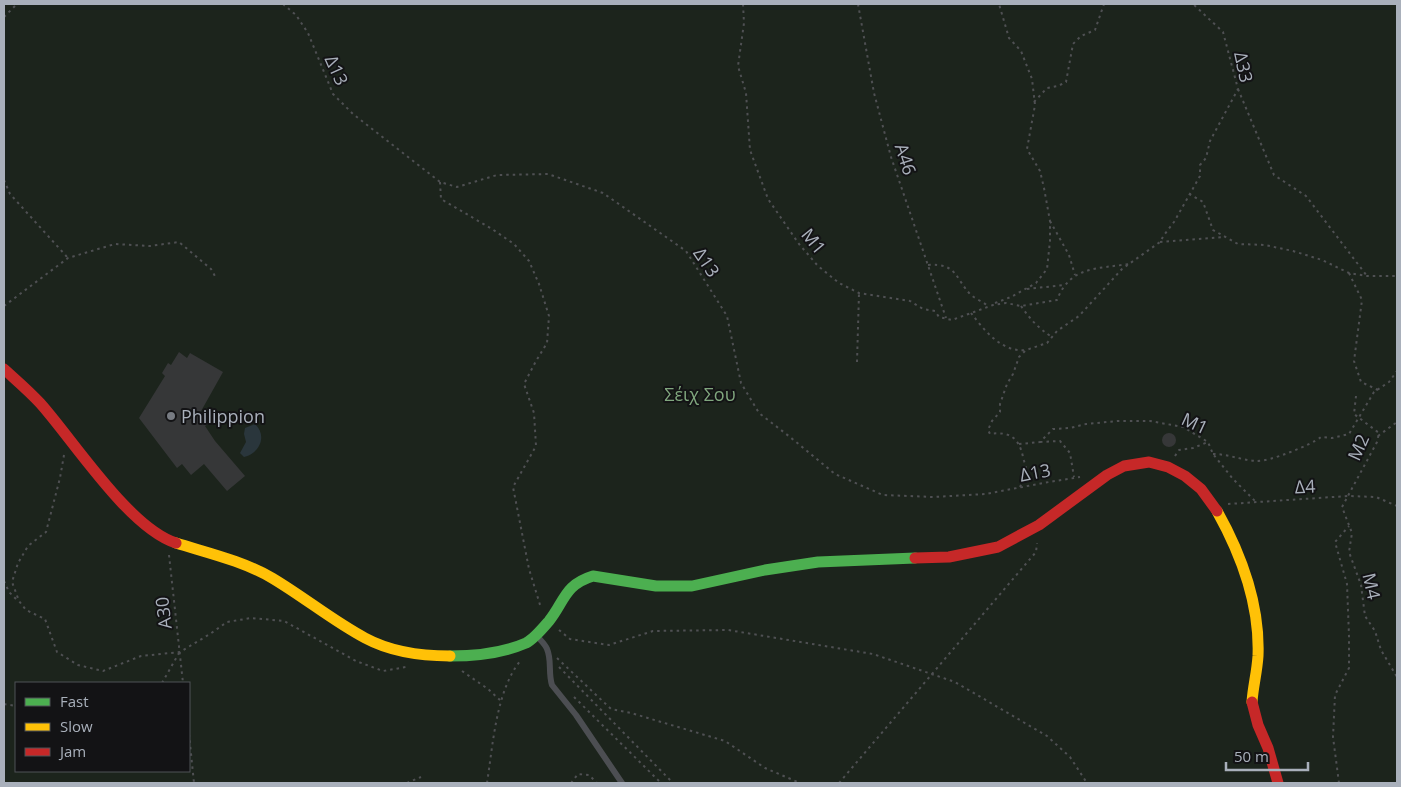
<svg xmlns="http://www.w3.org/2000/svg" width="1401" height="787" font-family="'Open Sans',sans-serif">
<rect width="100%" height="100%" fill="#191919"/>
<path fill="#1c241c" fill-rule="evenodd" d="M4,4H1397V783H4ZM16,683H189V771H16Z"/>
<path fill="#2a363c" d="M255,424C268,436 259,454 244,457L240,453L246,442L244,434L245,428Z"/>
<g fill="#363738">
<path d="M179,352L187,358L190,353L223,372L200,413L208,424L205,426L215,441L245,476L227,491L204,464L191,475L182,464L177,468L139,418L165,376L162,373L168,363L171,365Z"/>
<circle cx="1169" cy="440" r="7"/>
</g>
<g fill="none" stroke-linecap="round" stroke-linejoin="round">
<g stroke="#4f5053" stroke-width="2" stroke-dasharray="2.5 4" stroke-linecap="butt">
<path d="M283,4L296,15L308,33L333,94L353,114L440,182L457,187L497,175L548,174L603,193L686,251L727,316L741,383L759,413L790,437L835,474L883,495L933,497L986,494L1043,483L1080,477"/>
<path d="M743,4L744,23L738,66L746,93L750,150L768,199L799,244L818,266L839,283L859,293L910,301L923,309L935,311L939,317L952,320L993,305L1006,303L1021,306L1057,300C1070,266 1097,269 1129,264"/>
<path d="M858,4L874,93L891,157L946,318"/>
<path d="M4,17L17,4"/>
<path d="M1238,89L1274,175L1306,196L1367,276"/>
<path d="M1034,102L1047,88L1058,86L1066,82L1073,44L1081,36L1095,30L1104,4"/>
<path d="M4,180L10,194L68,258"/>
<path d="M440,182L441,199L492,229L514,244L529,261L539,284L549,316L547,343L536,361L524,384L534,413L536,446L513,487L529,569L541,608"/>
<path d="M1189,194L1203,202L1213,230L1238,244L1265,245L1293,251L1322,260L1349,273L1367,276H1397"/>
<path d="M1050,221L1069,255L1075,275"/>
<path d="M1160,242L1225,237"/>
<path d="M928,265C958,263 955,279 971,295C976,299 983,302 988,306"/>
<path d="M1349,273L1362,300L1354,361L1361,382L1378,390"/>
<path d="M1027,289L1064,285"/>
<path d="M995,303L1011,297L1036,283L1047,269L1050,241V221L1044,188L1040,171L1027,149L1035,105L1032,79L1021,51L1009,38L999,4"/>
<path d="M4,306L68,258L115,244L150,246L179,242L211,269L216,278"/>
<path d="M1021,306C1030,319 1038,328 1052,337"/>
<path d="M971,313C984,330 1002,353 1026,350"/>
<path d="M857,362L859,293"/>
<path d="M1356,396L1354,414L1379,433L1377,442L1342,507L1352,533L1349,552L1361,585L1365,616L1375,631L1381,650L1397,677"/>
<path d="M1378,436L1397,422"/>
<path d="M1040,442L1060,441L1070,453L1074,477"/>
<path d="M1019,444L1040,442L1053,429L1070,428L1086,424L1117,421H1150L1183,427L1208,442L1213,454L1233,479L1256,502"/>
<path d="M1213,454C1228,454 1241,460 1256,461C1269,462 1311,445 1321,437L1332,438L1349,434L1374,392L1389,382L1397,371"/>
<path d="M64,455L60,478L46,532L28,546L18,563L12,582L19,601L26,610L45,619L57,652L78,665L103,671L141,656L180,652L210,634L227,622L251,618L284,621L356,661L383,671L406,667"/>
<path d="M1175,456L1179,450L1193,448L1208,442"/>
<path d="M1020,487C1022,483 1024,478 1026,473C1027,468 1024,462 1023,457C1019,438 1010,431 990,434L988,430L992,421L1000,412V404L1007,384L1013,374L1019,357L1026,350L1047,343L1057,331L1079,316L1122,269L1160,242L1164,235L1174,222L1200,176V165L1206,158L1210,141L1238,89L1223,32L1193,4"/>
<path d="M1228,504L1348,496L1376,497L1397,506"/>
<path d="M169,555L183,683"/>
<path d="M4,581L9,592L18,601"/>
<path d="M559,630L570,639L609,645L653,631L728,630L873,654L955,682L1047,736L1070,757L1087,783"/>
<path d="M557,658L611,709L631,713L725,741L765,768L800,783"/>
<path d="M559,667L673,783"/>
<path d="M462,671L488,689L501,701"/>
<path d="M162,683L179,653"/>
<path d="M574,697L661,783"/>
<path d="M4,704L16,706"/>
<path d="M189,734L194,783"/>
<path d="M407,783L421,777"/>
<path d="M487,783C493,745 496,690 521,660"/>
<path d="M571,783L578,774L589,775L597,783"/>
<path d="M839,783L1036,552L1037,543"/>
<path d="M1339,783L1333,737L1335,695L1349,668V636L1347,584L1335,542L1349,526"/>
</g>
<path stroke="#4c4e52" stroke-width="6" d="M537,636C540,640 545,644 547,649C552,660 548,673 552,685L576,715L622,783"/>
<path stroke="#4caf50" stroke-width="11" d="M450,656C475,656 503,653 526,643C534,639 543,628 549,621C565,601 564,585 593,576L656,586H692L765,570L818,562L915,558"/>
<g stroke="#ffc107" stroke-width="11">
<path d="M1217,511C1241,554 1260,606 1258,656C1257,672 1253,687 1252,702"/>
<path d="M176,543C208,553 243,561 272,578C304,597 333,621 365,638C391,652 422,656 450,656"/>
</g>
<g stroke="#c62828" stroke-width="11">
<path d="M4,369C16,380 29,391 40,403C74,441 129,528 176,543"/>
<path d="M915,558L949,557L998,547L1039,525L1107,475L1124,466L1149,462L1168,467L1185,476L1201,489L1217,511"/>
<path d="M1252,702L1258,725L1268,748L1278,783"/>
</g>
</g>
<circle fill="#777b82" stroke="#131315" stroke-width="2" cx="171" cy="416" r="5"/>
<g text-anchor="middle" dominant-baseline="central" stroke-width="4" stroke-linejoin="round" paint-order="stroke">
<g font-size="18" fill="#a9b0bb" stroke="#131315">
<text transform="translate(1244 67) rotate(78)">Δ33</text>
<text transform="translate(337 70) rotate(66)">Δ13</text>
<text transform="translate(906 159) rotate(72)">Α46</text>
<text transform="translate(814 241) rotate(51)">Μ1</text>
<text transform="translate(707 262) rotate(56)">Δ13</text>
<text transform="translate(1195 423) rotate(25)">Μ1</text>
<text transform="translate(1358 447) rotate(-66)">Μ2</text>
<text transform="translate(1035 472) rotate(-11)">Δ13</text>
<text transform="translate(1305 486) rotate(-3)">Δ4</text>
<text transform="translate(1372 586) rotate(77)">M4</text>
<text transform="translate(163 613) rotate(-96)">Α30</text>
</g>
<g font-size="18" fill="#80a77e" stroke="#131315">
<text x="700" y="394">Σέιχ Σου</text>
</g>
<g font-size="18" fill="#a9b0bb" stroke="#131315" text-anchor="start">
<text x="181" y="416">Philippion</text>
</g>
</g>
<rect width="1401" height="787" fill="none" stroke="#a9b0bb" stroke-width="10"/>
<rect x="15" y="682" width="175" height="90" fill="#131315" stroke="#4f5257"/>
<rect x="25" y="698" width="25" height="8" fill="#4caf50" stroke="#4f5257"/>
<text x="60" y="707" font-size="15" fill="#a9b0bb">Fast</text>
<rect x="25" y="723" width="25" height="8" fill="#ffc107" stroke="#4f5257"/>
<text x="60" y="732" font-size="15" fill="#a9b0bb">Slow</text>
<rect x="25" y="748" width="25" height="8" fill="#c62828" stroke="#4f5257"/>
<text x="60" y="757" font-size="15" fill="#a9b0bb">Jam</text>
<path d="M1226 762v8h82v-8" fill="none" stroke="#a9b0bb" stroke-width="2.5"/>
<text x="1234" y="762" font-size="15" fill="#a9b0bb" stroke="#131315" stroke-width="4" paint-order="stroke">50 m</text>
</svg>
